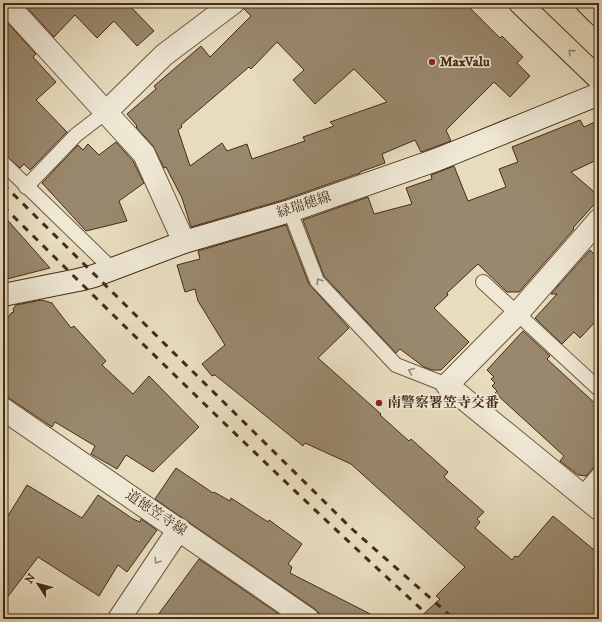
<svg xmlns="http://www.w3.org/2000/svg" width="602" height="622" font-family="'IM FELL DW Pica','Noto Serif JP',serif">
<rect width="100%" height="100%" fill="#e7dcbe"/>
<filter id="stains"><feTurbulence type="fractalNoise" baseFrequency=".005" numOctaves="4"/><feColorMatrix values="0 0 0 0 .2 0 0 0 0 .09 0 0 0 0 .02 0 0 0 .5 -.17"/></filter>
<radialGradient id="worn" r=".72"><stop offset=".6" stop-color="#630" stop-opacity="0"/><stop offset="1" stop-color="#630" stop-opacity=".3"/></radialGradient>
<g fill="#99886d" stroke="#452c16" fill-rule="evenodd">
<path d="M23,3H133L130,6L154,31L137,46L114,21L97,38L75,15L54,37Z"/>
<path d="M245,3H465L500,38L502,36L523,57L517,63L530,76L510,97L494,82L446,130L451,141L421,152L415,140L382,154L385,163L360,172V173L286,199L191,227L182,198L166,167L164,168L153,146L136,127L137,126L127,114L156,89L154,86L201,46L210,57L251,16L244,9ZM277,42L304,70L293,80L315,104L354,69L387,102L330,122L334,126L303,137L305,141L252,159L247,144L227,151L222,143L190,166L178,130L182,127L181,125L249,67L251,69Z"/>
<path d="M3,18L36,54L33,57L56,82L36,100L67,132L30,170L24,164L20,168L3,153Z"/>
<path d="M580,120L584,127L599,120V159L571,172L599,196V199L573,228L574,229L519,292H507L478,264L447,293L448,295L434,308L469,342L441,370H432L424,367L400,349L396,353L324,276L303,220L368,197L374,214L412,204L406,188L432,179L431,175L454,166L468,201L506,187L499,169L518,162L512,147Z"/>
<path d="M116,142L133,161L144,183L119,201L127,221L86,231L42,183L78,145L83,150L88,144L99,155Z"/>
<path d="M3,215L50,268L3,280Z"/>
<path d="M286,225L309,284L349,328L318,358L381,414L380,415L409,441L411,439L448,472L444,477L484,512L477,519L480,522L475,528L512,560L515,556L518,557L553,516L599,554V619H418L440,599L436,596L465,567L351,464L305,443L303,446L215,375L212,376L202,364L225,345L198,301L195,289L185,292L177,265L200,259L198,251Z"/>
<path d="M590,250L599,259V318L580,338L574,332L562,344L535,318L557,294H551Z"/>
<path d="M42,300L52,303L54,306L71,328L74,326L106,361L102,365L133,394L149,376L199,427L153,472L126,455L117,469L91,454L95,446L55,422L52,427L3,394V326L11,313L14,312L13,309L16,305Z"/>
<path d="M523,331L550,356L547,359L599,407V466L593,468L586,476L578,475L560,461L564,456L495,393L497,391L492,386L495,383L491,379L494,377L487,370Z"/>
<path d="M176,468L213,493L214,492L230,501L231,498L268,522L269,520L302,544L288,564L292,567L290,573L380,619H320L319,613L315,609L155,499Z"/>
<path d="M27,485L82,518L98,495L133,519L140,522L141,519L157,530L127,572L118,565L99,596L38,557L3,603V524Z"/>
<path d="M199,559L286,619H155Z"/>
</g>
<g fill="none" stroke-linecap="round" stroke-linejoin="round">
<defs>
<g id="lane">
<path d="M3,163L112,269"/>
<path d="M26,187L76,135L106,112"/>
<path d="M290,211L317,281L396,365L447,385"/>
<path d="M483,282L599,389"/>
<path d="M581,495L599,474"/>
</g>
<g id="street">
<path d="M6,3L144,154L184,242"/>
<path d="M106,112L164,55L233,3"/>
<path d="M599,220L517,314L447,385L599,509"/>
<path d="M3,409L308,619"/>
<path d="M119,619L179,529"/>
</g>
<path id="secondary" d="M3,295L78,280L94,276L184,242L290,211L436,160L599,94"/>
<g id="primary">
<path d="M520,3L599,79"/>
<path d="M587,3L599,15"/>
</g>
</defs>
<use href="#lane" stroke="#6e5840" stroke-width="16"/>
<use href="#street" stroke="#6e5840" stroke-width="24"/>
<use href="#secondary" stroke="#452c16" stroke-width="24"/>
<use href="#primary" stroke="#452c16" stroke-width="24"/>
<use href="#lane" stroke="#efe8d5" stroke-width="14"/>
<use href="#street" stroke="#efe8d5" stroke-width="22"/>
<use href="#secondary" stroke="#efe8d5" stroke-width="22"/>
<use href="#primary" stroke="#e7dcbe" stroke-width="22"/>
<g stroke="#452c16" stroke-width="3" stroke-dasharray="7 7" stroke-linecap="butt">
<path d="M3,184L352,529L454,619"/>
<path d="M3,206C144,346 286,485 432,619"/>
</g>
</g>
<defs><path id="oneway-chevron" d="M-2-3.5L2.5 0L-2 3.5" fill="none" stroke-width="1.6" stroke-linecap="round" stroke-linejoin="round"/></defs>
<use stroke="#96846a" href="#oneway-chevron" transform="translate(571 52) rotate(-136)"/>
<g stroke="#9a8a76">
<use href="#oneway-chevron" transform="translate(319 281) rotate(-124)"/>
<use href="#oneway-chevron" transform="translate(411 371) rotate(-159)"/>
<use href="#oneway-chevron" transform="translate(157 561) rotate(123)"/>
</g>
<g fill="#8f2418" stroke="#efe8d5" stroke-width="1.5">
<circle cx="432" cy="62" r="4"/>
<circle cx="379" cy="403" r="4"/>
</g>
<g text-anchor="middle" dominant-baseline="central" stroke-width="3.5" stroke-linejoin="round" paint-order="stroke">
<g font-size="14" font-weight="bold" fill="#452c16" stroke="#efe8d5" text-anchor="start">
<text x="440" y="62">MaxValu</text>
<text x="387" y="403">南警察署笠寺交番</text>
</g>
<g font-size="14" fill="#452c16" stroke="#efe8d5">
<text transform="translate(304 205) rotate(-18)">緑瑞穂線</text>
<text transform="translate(156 513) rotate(34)">道徳笠寺線</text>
</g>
</g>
<rect width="602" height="622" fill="none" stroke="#e7dcbe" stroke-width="16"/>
<rect x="4" y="4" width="594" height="614" fill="none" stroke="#452c16" stroke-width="2"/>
<rect x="8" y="8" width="586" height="606" fill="none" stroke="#452c16"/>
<g transform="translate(38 584) rotate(306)" stroke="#efe8d5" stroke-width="3" paint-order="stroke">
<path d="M0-3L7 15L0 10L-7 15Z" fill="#452c16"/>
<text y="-6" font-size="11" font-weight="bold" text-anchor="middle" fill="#452c16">N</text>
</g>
<rect width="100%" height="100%" filter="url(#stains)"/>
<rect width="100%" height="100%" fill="url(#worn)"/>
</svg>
